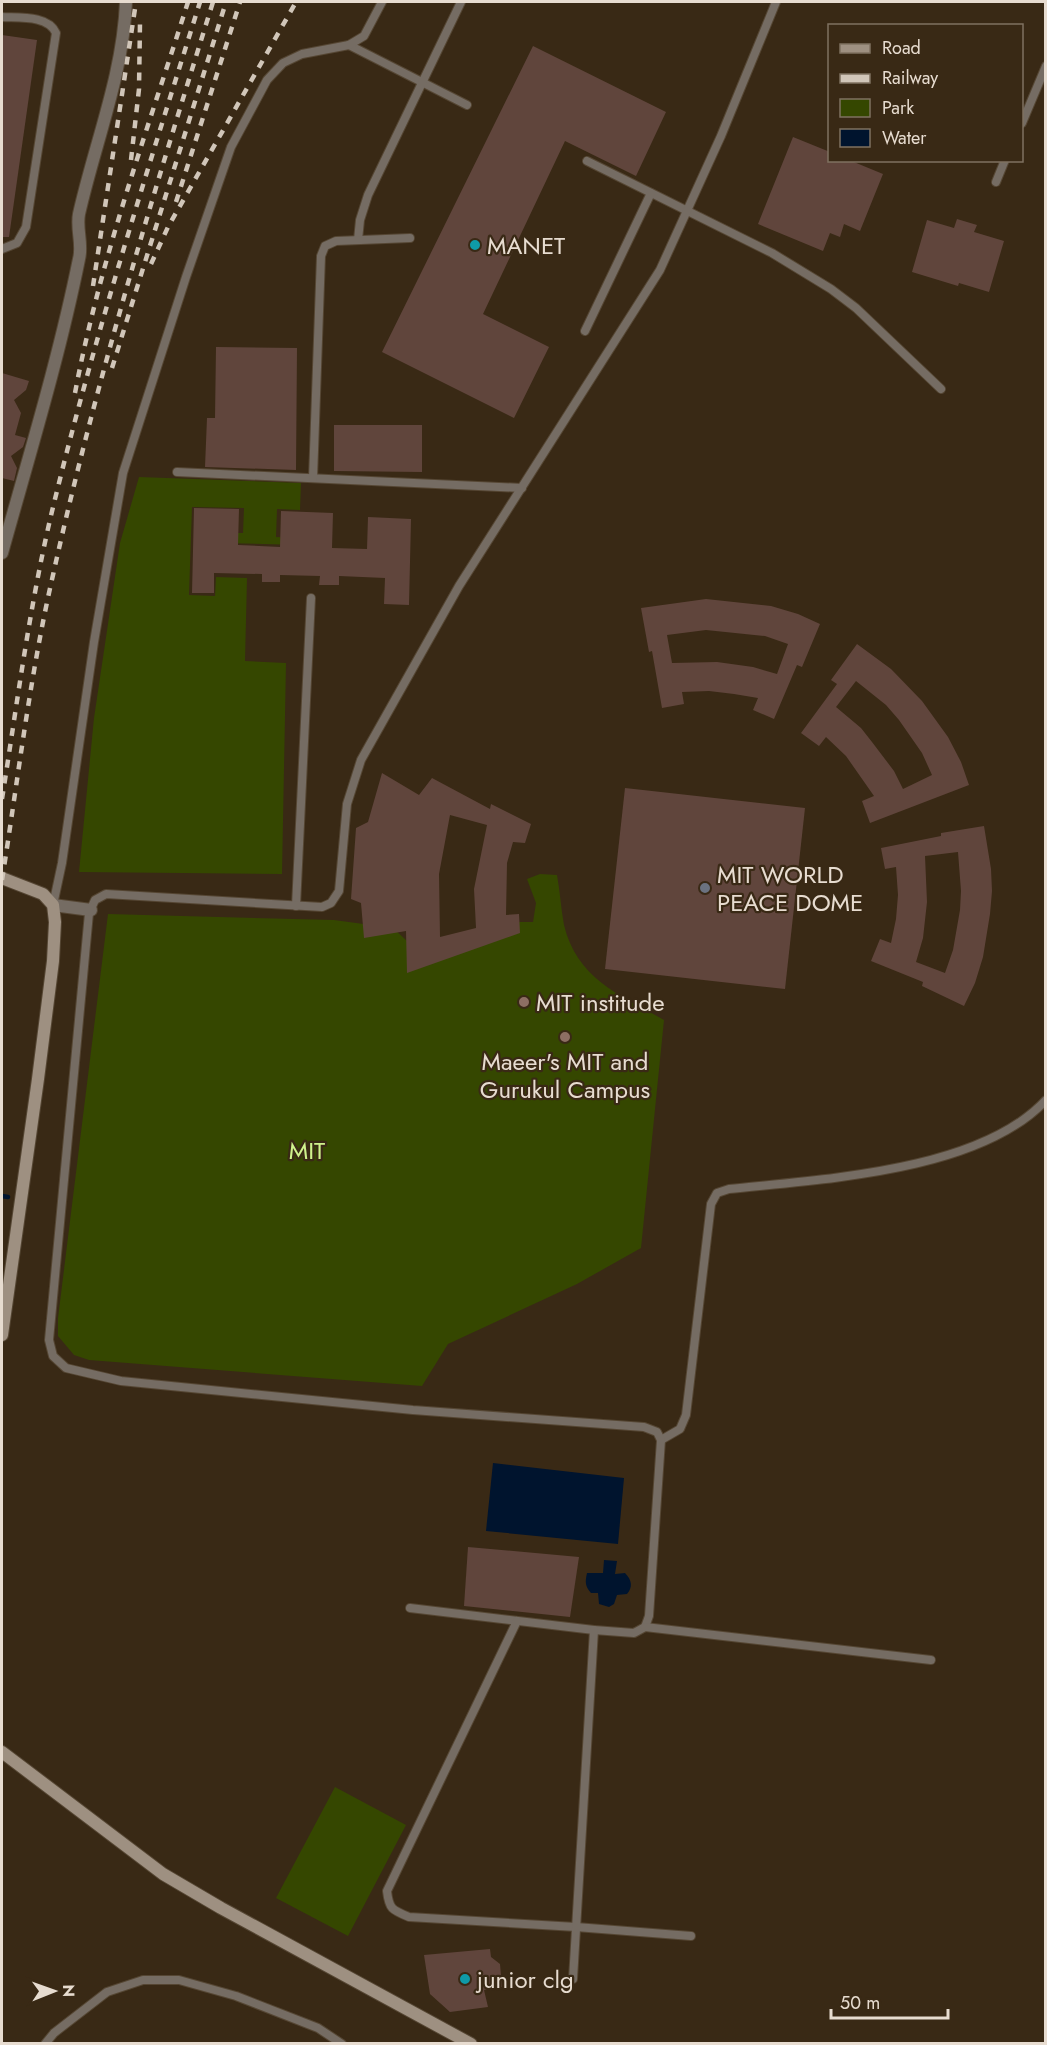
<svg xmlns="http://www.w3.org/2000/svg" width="1047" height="2045" font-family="Jost,sans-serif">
<rect width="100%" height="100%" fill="#392915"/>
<g fill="#354700">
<path d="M139,477L301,483L300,510L277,509L276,537L300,538L299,545L224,543V533H243L244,508L192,507L189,595L215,596L216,577L247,578L245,661L286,663L282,874L79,872L94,718L120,543Z"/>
<path d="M540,874L557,875C560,891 561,909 564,925C577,979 620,995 664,1020L641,1248L577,1284L448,1344L422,1386L89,1360L74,1355L58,1336V1318L108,914L334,920L393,928L421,954L516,922H533L536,903L527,879Z"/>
<path d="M335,1787L406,1825L348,1936L276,1898Z"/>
</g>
<g fill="#00142e">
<path d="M493,1463L624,1478L618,1544L486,1531Z"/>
<path d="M604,1560L617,1561L615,1574L625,1573C632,1580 633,1587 627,1594L617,1595L614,1604L609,1607L599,1604L598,1593H591C585,1586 585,1582 587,1573H603Z"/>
</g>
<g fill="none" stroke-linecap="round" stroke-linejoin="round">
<path stroke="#00142e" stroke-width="4.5" d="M2,1196L8,1197"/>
</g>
<g fill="#60453c" fill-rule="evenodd">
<path d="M2,35L37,40L9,237H2Z"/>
<path d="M533,46L666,112L636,176L565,141L483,314L549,347L514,418L382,352Z"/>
<path d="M793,137L830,152V160H849L883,174L860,231L844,224L840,237L830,233L823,251L758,224Z"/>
<path d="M957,219L977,225L974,232L1004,241L989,292L959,283L958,286L912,272L927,220L954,228Z"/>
<path d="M216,347L297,348L296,470L205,467L207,418H215Z"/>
<path d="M2,373L29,381L26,390L14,400L21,413L15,435L26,438L23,447L11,456L17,468L14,481L2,478Z"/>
<path d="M334,425H422V472L334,471Z"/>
<path d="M194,508L239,509L238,545L280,547L281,511L333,513L332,548L367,549L368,517L411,519L409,605L384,604L385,578L339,576V585H319L320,576L280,575V582H262V574L214,573V593H192Z"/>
<path d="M706,599L771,606L798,614L820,624L802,667L797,665L774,719L753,710L758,698L734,694L709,691L682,692L684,704L662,708L652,651L649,652L641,608ZM706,630L765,636L788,644L777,674L753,667L717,662L672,663L667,635Z"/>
<path d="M857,644L891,669L922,701L948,737L961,762L969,785L870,823L862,801L874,796L846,756L826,737L819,746L801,733L837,684L831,680ZM856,681L886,705L899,720L922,753L932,775L903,789L894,771L872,742L861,728L836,707Z"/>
<path d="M382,773L419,795L432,778L490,809L491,804L531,824L525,843L513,842L507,863L506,915L519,914L520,933L407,973L406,931L364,938L361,903L351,899L356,828L368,822ZM450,815L487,825L474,889L476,928L440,937L439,874Z"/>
<path d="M625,788L805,808L785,989L605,969Z"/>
<path d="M984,826L991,869L992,891L990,914L983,957L975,983L964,1006L922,986L923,982L871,961L880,939L891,943L896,919L898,895L896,867L885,869L881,848L941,836V833ZM958,852L961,891L960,910L953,950L945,973L916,962L923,938L927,902L925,856Z"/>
<path d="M468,1547L579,1557L570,1617L464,1606Z"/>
<path d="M490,1949L491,1957L500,1964L502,1987L484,1990L488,2007L450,2012L430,1994L424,1955Z"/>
</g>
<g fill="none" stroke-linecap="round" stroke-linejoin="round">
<defs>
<g id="lane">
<path d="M2,17C19,18 48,15 56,33L26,227L17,243L2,249"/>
<path d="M349,45L467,105"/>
<path d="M1022,123L1046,66"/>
<path d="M587,161L772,253L831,289L856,308L941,389"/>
<path d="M996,182L1005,160"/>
<path d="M358,240L360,220L368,195L461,2"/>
<path d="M585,331L651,193"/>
<path d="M177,472L522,488"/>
<path d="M313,478L321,256L325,246L336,241L410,238"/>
<path d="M53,905L62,863L94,642L123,473L186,277L231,147L267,80L283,63L302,54L349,45L364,36L382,2"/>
<path d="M296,906L311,598"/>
<path d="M661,1440L680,1429L686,1415L711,1204L717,1193L729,1189C822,1179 979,1172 1046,1100"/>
<path d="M410,1608L594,1630L634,1633L645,1627L649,1616L661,1440L657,1432L644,1427L413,1410L121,1381L66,1368L53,1356L49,1340L89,913L95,900L106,894L322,907L331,903L339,891L347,804L361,760L459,586L660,270L721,136L776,2"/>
<path d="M517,1621L387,1891C389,1909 392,1910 409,1917L576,1927L691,1936"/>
<path d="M645,1627L931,1660"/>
<path d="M573,1979L594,1630"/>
<path d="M45,2044L54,2033L107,1992L143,1980H179L236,1996L318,2028L342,2044"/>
</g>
<g id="street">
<path d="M2,553C29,456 59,358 79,259C83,244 76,229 79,214C95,143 123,75 126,2"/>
<path d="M53,905L91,910"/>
</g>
<g id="secondary">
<path d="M2,878L43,894L53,905L55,922L53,961L38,1079L2,1335"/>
<path d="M2,1752L163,1874L221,1908L471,2044"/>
</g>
</defs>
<use href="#lane" stroke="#554633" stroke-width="10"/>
<use href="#street" stroke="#554633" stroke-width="14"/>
<use href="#secondary" stroke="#554633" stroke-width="14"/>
<use href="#lane" stroke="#756c63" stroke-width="8"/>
<use href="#street" stroke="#756c63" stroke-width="12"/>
<use href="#secondary" stroke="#9e9081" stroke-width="12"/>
<g stroke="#d1c6b9" stroke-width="4.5" stroke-dasharray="8 8" stroke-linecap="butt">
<path d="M131,160L139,89L140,22"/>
<path d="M176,202L240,2"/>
<path d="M151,264L168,227L296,2"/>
<path d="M93,286L136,2"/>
<path d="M112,368L226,2"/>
<path d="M75,393C100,260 147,131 188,2"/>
<path d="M2,799C18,698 31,594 56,495C97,328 149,165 200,2"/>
<path d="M2,880C18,779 30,675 53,575C96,381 154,191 213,2"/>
</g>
</g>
<g fill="#0f9aa8" stroke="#392915" stroke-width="2">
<circle cx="475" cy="245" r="6"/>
<circle cx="465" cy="1979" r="6"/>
</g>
<circle fill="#6b7280" stroke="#392915" stroke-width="2" cx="705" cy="888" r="6"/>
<g fill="#8d6e63" stroke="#392915" stroke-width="2">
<circle cx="524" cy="1002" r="6"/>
<circle cx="565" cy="1037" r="6"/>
</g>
<g text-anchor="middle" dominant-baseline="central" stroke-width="4.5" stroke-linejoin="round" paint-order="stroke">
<g font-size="24" fill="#e7dcd0" stroke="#392915" text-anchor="start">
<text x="487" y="245">MANET</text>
<text x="717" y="874">MIT WORLD<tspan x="717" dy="28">PEACE DOME</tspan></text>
<text x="536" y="1002">MIT institude</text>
<text x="565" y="1061" text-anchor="middle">Maeer's MIT and<tspan x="565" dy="28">Gurukul Campus</tspan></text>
<text x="477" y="1979">junior clg</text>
</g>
<g font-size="24" fill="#cff18c" stroke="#392915">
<text x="307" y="1150">MIT</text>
</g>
</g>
<rect width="1047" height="2045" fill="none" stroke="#e7dcd0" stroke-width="6"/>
<rect x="828" y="24" width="195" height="138" fill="#392915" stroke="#7f7160" stroke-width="1.5"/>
<rect x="840" y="44" width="30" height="9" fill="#9e9081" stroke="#7f7160" stroke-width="1.5"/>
<text x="882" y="54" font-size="18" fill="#e7dcd0">Road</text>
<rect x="840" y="74" width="30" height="9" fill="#d1c6b9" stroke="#7f7160" stroke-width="1.5"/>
<text x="882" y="84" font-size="18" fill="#e7dcd0">Railway</text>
<rect x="840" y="99" width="30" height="18" fill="#354700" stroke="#7f7160" stroke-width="1.5"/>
<text x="882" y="114" font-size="18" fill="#e7dcd0">Park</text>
<rect x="840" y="129" width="30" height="18" fill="#00142e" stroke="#7f7160" stroke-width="1.5"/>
<text x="882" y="144" font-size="18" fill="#e7dcd0">Water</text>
<g transform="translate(54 1991) rotate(89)" stroke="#392915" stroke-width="4.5" paint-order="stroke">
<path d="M0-4.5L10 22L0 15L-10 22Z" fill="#e7dcd0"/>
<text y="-9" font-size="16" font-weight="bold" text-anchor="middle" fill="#e7dcd0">N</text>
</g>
<path d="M831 2009v9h117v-9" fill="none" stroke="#e7dcd0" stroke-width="3"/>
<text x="840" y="2009" font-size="18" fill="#e7dcd0" stroke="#392915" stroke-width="4.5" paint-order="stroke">50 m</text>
</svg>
